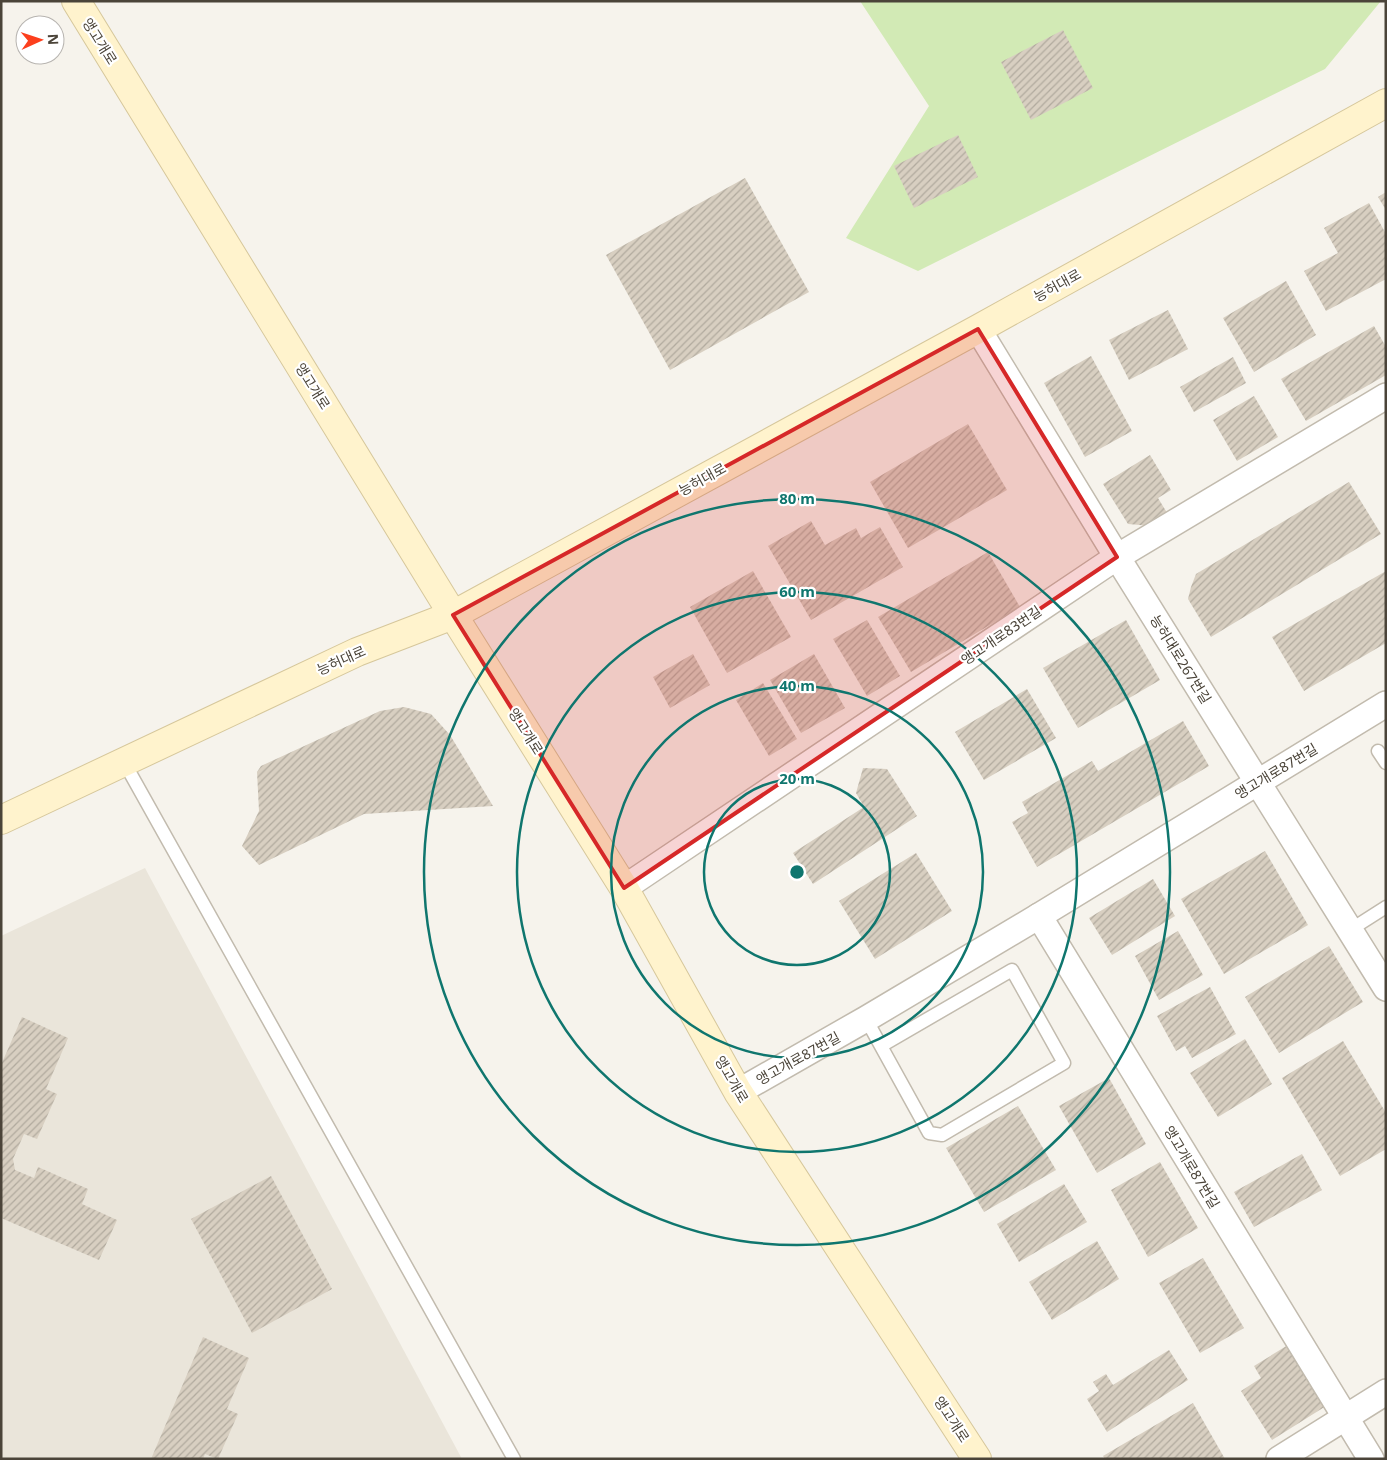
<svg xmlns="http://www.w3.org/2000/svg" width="1387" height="1460" font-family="'Noto Sans','Noto Sans KR',sans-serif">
<defs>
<pattern id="building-hatch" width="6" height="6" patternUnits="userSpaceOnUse" patternTransform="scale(1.25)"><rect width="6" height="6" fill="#d8cfc1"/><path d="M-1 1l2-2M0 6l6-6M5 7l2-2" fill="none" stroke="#b1aa9e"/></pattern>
</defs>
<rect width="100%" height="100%" fill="#f6f3ec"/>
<path fill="#eae5da" d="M145,868L462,1459H1V936Z"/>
<path fill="#d2eab5" d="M860,1H1381L1325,69L918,271L846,238L929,106Z"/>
<g fill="url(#building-hatch)">
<path d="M1063,30L1093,88L1031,120L1001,62Z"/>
<path d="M958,135L978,177L914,208L894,166Z"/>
<path d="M745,178L809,292L670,370L606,255Z"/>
<path d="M1386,192V210L1378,197Z"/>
<path d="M1369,203L1386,234V279L1326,311L1304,271L1338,253L1324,228Z"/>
<path d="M1286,281L1316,335L1254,372L1223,318Z"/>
<path d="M1168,310L1188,349L1129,380L1109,340Z"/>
<path d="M1374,326L1386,347V375L1306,421L1281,379Z"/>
<path d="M1091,356L1132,431L1085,457L1044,383Z"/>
<path d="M1233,357L1246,383L1194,412L1180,387Z"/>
<path d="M1254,396L1278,437L1237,461L1213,420Z"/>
<path d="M968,424L1007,490L908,548L870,482Z"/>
<path d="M1150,455L1171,490L1158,498L1169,516L1152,526L1128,524L1103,484Z"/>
<path d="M1349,482L1381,534L1211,637L1188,599L1191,587L1196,574Z"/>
<path d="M811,521L825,545L856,528L861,538L880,527L903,567L811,620L768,546Z"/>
<path d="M988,552L1020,607L911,672L878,617Z"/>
<path d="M753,571L791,637L727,673L690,607Z"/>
<path d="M1386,571V643L1304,691L1272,637Z"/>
<path d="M867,620L900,676L867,696L833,639Z"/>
<path d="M1126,620L1160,680L1078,728L1043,668Z"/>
<path d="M693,654L710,685L670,708L653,677Z"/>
<path d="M814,654L845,708L801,733L770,680Z"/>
<path d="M763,683L797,739L769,756L736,700Z"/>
<path d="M1027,689L1056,738L984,780L955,732Z"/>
<path d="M404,707L431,714L450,735L493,806L364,814L259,865L242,846L259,811L257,772L261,766L380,711Z"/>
<path d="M1183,721L1209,766L1037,867L1012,822L1028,813L1022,802L1092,761L1098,771Z"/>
<path d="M863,768L887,769L917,816L813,884L793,853L864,807L856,793Z"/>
<path d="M1265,851L1308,925L1224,974L1181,899Z"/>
<path d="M916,853L952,911L875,959L839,901Z"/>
<path d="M1153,879L1175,916L1112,955L1089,918Z"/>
<path d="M1178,931L1203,975L1159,1000L1135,956Z"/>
<path d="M1329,946L1363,1002L1279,1053L1245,997Z"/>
<path d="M1210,987L1236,1034L1192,1058L1185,1046L1176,1051L1157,1016Z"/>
<path d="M22,1017L68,1038L46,1089L57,1094L37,1139L24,1134L13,1159L15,1170L34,1178L38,1167L88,1189L82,1204L117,1220L99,1260L1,1218V1065Z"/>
<path d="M1245,1039L1272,1084L1218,1117L1190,1073Z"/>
<path d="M1343,1041L1386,1113V1149L1340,1176L1282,1078Z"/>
<path d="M1109,1078L1146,1144L1097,1173L1059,1106Z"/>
<path d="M1018,1106L1056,1170L984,1212L946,1148Z"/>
<path d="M1302,1154L1322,1190L1254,1227L1234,1192Z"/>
<path d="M1160,1162L1198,1228L1148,1257L1111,1190Z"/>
<path d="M271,1176L332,1289L252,1333L191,1219Z"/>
<path d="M1064,1184L1087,1222L1019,1262L997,1224Z"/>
<path d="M1097,1241L1119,1279L1052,1320L1029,1282Z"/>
<path d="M1203,1258L1244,1328L1200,1353L1159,1283Z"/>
<path d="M203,1337L249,1358L227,1409L238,1414L218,1459L205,1454L203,1459H151Z"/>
<path d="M1288,1345L1326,1406L1272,1440L1241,1391L1261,1378L1254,1366Z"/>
<path d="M1169,1350L1188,1380L1107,1432L1087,1399L1099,1391L1093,1382L1106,1374L1113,1385Z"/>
<path d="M1193,1403L1225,1459H1105L1103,1456Z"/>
</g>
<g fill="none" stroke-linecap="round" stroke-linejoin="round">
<defs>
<g id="lane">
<path d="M1378,751L1386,763"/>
<path d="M124,762L514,1459"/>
<path d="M1350,930L1386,907"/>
<path d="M866,1019L929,1133L942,1135L1064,1063L1012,970L881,1046"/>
</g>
<g id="street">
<path d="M978,329L1117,557L1386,988"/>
<path d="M624,888L1117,557L1386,396"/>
<path d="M1039,916L1371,1459"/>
<path d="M738,1092L866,1019L1039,916L1386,704"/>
<path d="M1279,1459L1386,1392"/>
</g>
<g id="secondary">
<path d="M76,1L453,615L624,888L738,1092L977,1459"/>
<path d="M1,820L357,652L453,615L978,329L1386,103"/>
</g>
</defs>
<use href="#lane" stroke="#c2bbae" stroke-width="15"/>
<use href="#street" stroke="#c2bbae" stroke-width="28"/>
<use href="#secondary" stroke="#d6c79b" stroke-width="30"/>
<use href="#lane" stroke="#fff" stroke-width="12"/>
<use href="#street" stroke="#fff" stroke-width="25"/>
<use href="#secondary" stroke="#fff3cd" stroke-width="28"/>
</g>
<path fill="#d62828" fill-opacity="0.2" stroke="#d62828" stroke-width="4" stroke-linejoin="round" d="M978,329L1117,557L624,888L453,615Z"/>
<g fill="none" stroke="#0f766e" stroke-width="2.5">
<circle cx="797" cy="872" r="93"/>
<circle cx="797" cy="872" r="186"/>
<circle cx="797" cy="872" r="280"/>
<circle cx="797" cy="872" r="373"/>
</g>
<g text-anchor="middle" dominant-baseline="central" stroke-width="4.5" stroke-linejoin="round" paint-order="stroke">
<g font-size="14" fill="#4b4439" stroke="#fff">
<text transform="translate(100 41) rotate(58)">앵고개로</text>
<text transform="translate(1057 285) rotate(-29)">능허대로</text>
<text transform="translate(313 386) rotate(58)">앵고개로</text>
<text transform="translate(702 479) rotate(-29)">능허대로</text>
<text transform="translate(1001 635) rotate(-34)">앵고개로83번길</text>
<text transform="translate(1181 659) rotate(58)">능허대로267번길</text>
<text transform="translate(341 660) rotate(-24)">능허대로</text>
<text transform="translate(526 731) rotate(58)">앵고개로</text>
<text transform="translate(1276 771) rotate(-31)">앵고개로87번길</text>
<text transform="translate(798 1058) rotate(-29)">앵고개로87번길</text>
<text transform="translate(732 1079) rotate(60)">앵고개로</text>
<text transform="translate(1192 1167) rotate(59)">앵고개로87번길</text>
<text transform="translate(952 1419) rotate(57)">앵고개로</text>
</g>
</g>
<circle cx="797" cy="872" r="8" fill="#0f766e" stroke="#fff" stroke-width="2.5"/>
<g font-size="15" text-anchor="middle" font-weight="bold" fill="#0f766e" stroke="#fff" stroke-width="4.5" stroke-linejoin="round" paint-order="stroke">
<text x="797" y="504">80 m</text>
<text x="797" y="597">60 m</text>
<text x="797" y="691">40 m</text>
<text x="797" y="784">20 m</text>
</g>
<rect width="1387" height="1460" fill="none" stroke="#4b4439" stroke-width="5"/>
<g transform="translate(40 40) rotate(87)"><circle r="24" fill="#ffffff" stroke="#b7b4b0"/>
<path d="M0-4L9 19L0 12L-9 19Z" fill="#fc3f1d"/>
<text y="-8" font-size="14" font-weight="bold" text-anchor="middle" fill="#4b4439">N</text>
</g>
</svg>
